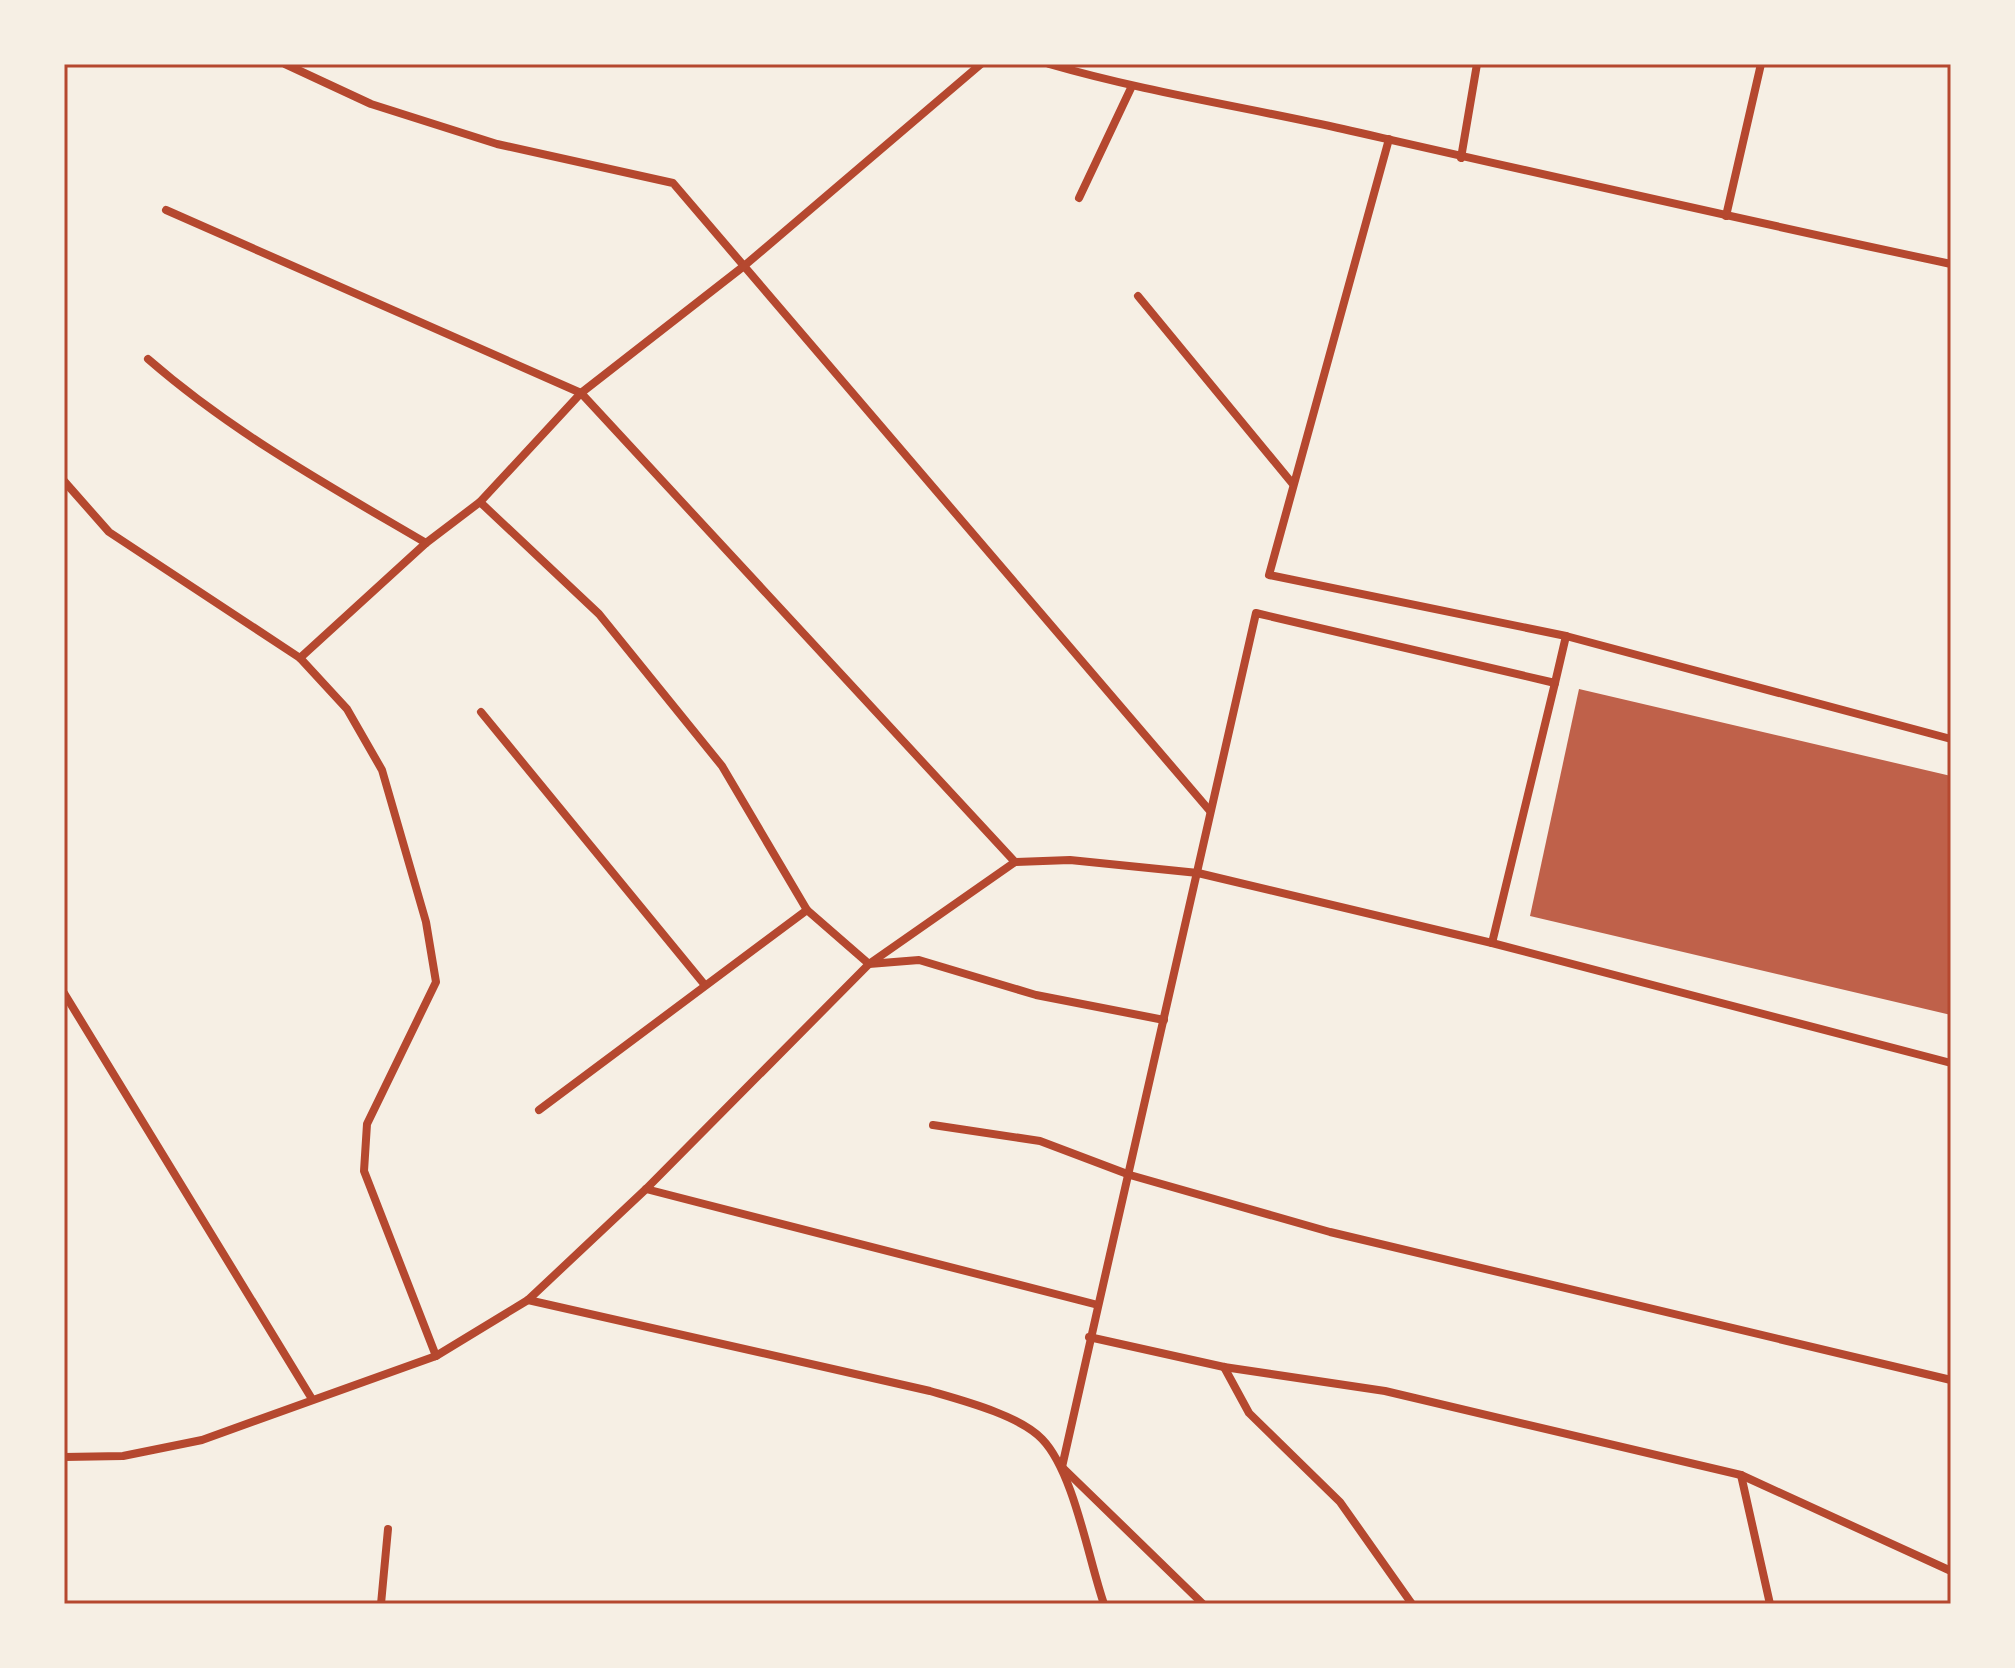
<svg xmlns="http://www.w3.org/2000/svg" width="2015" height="1668" font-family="'Titillium Web',sans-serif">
<rect width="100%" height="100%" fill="#f6efe4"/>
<path fill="#bf614a" d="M1579,689L1951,776V1015L1530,916Z"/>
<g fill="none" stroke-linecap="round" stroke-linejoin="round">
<g stroke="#b5482f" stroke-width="8">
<path d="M285,64L371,104L497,144L673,183L1210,811"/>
<path d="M1049,64C1146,92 1245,107 1343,129C1546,175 1748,221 1951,264"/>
<path d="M1389,139L1269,575L1566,636L1951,739"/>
<path d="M1461,158L1477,64"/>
<path d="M1079,198L1131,88"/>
<path d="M166,210L581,393L1015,862"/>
<path d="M1726,216L1761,64"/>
<path d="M1138,296L1292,483"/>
<path d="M148,359C233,433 329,486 426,543"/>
<path d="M64,481L109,532L300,658L347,709L382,770L426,922L436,982L367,1124L364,1171L436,1356"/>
<path d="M480,502L599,614L722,766L807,910L869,964L919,960L1036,995L1164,1020"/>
<path d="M300,658L426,543L480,502L581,393L744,266L981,64"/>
<path d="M481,712L704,984"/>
<path d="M1492,943L1555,683"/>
<path d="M64,993L312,1399"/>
<path d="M539,1110L807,910"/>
<path d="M933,1125L1040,1141L1130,1175L1330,1232L1951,1380"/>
<path d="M646,1189L1098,1305"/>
<path d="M528,1300L930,1391C961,1400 1019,1415 1042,1439C1074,1472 1088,1558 1104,1604"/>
<path d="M1089,1337L1224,1367L1385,1391L1741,1475L1951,1571"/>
<path d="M1224,1367L1249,1413L1340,1502L1412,1604"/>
<path d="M64,1457L123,1456L202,1440L436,1356L528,1300L646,1189L869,964L1015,862L1070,860L1198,873L1492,943L1951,1063"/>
<path d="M1062,1467C1126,1182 1191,897 1256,613L1555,683L1566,636"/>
<path d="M1063,1468L1203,1604"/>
<path d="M1741,1475L1770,1604"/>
<path d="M381,1604L388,1529"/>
</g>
</g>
<rect width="2015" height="1668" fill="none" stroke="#f6efe4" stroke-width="132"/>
<rect x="66" y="66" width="1883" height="1536" fill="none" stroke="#b5482f" stroke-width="3"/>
</svg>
